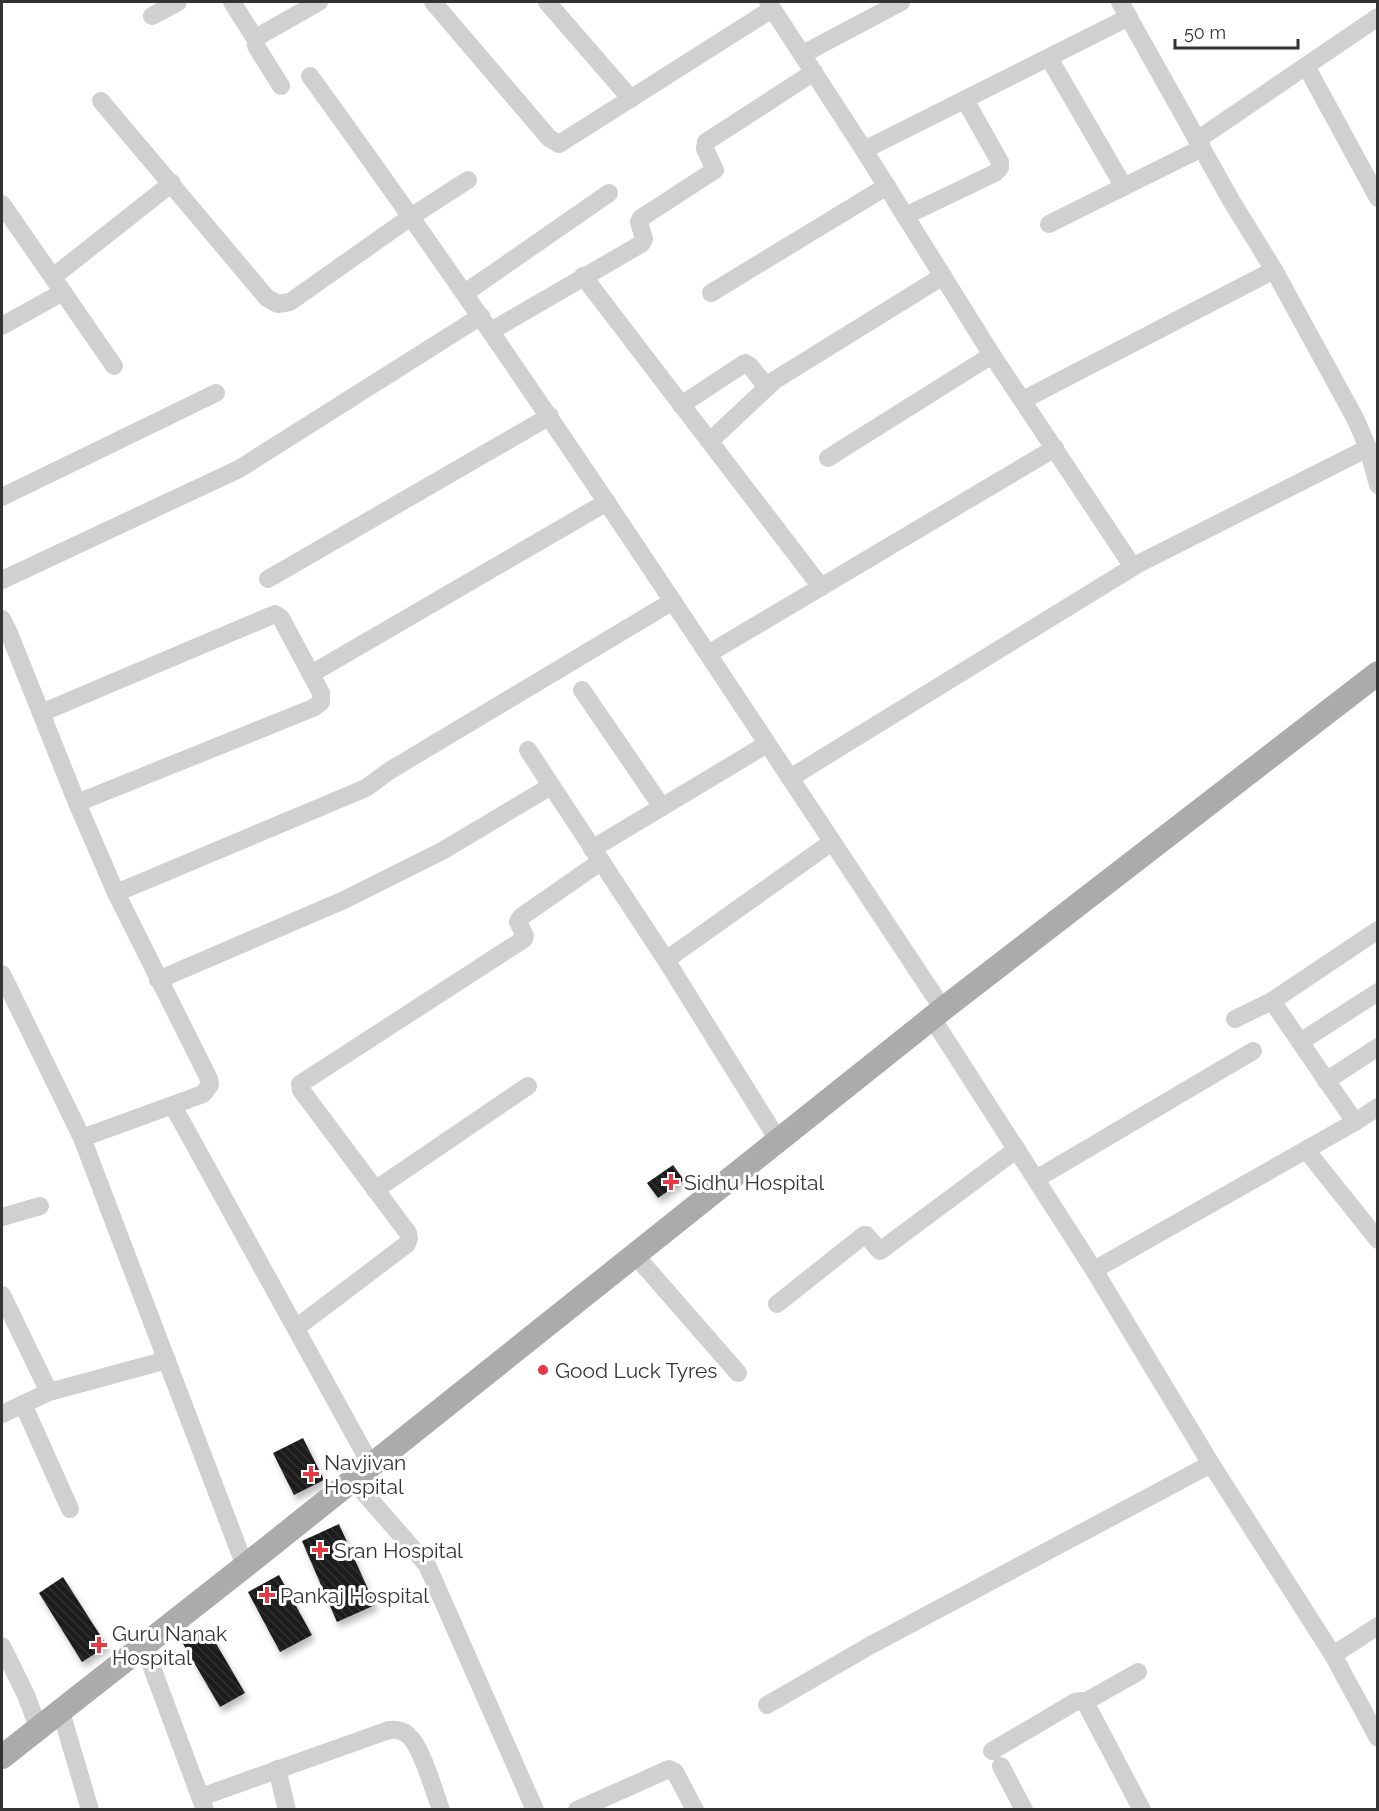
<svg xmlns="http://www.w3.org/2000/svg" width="1379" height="1811" font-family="Raleway,sans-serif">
<defs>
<pattern id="building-back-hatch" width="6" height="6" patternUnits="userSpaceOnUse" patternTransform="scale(1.5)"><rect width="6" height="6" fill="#1a1a1a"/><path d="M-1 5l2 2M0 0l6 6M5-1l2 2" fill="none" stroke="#333"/></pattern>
<filter id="shadow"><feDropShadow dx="3" dy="5.5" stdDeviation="3" flood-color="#0004"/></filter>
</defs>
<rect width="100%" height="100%" fill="#fff"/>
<g fill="url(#building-back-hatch)" filter="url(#shadow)">
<path d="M673,1165L684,1180L658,1198L647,1183Z"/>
<path d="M303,1438L324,1480L294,1495L273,1453Z"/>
<path d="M339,1524L375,1605L337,1622L302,1541Z"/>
<path d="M279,1575L312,1635L280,1652L248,1592Z"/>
<path d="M63,1577L107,1646L82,1662L39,1593Z"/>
<path d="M207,1628L245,1693L220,1707L182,1642Z"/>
</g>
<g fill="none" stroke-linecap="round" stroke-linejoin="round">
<g stroke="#d0d0d0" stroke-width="18">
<path d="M232,2L256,40"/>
<path d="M433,2L549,138L559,144L772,9"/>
<path d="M547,2L631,99"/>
<path d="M768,2L864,150L992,355L1133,567"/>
<path d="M1120,2L1232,202L1274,270L1356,420L1368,448L1378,485"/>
<path d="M152,16L178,2"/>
<path d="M803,54L901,2"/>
<path d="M1049,58L1124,187"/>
<path d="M1306,66L1378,198"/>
<path d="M310,76C531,380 735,696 943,1009"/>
<path d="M281,86L256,46V40L259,36L319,2"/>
<path d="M101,101L267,298L278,304L290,302L412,216L468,180"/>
<path d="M1197,140L1378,17"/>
<path d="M864,150L1129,17"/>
<path d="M2,204L114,366"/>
<path d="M905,216L995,173L1000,168V162L965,100"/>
<path d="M1049,224L1202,148"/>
<path d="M583,276L821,587"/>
<path d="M53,277L172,183"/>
<path d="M465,293L609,193"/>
<path d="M711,293L887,186"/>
<path d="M2,326L63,292"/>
<path d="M491,331L641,244L644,239L639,222L641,218L715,170L705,149L706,142L814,72"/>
<path d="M1023,400L1274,270"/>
<path d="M681,405L745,363L750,366L767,387"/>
<path d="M710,441L775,380L943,276"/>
<path d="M828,458L992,355"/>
<path d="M2,497L216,393"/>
<path d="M268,579L550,416"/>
<path d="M2,580L239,469L481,316"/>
<path d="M2,619L9,633L77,803L116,893L209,1079L210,1085L203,1094L82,1138"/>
<path d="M708,654L1055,448"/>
<path d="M311,674L607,502"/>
<path d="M582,690L662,807"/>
<path d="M41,713L275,614L281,618L321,693V702L313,708L77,803"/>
<path d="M528,750L666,960L778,1140"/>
<path d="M790,778L1138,564L1368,448"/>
<path d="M592,849L767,744"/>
<path d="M116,893L366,788L389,771L673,601"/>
<path d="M666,960L832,842"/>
<path d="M2,974L82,1138L245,1566"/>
<path d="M158,980L344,900L442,851L551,786"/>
<path d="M1272,1001L1378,930"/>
<path d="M932,1018L1094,1270L1211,1464L1333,1655L1378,1738"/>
<path d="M1235,1019L1272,1001L1355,1122"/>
<path d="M1300,1042L1378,992"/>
<path d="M1326,1081L1378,1047"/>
<path d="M173,1106L371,1465"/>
<path d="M1306,1150L1378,1240"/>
<path d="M1036,1179L1253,1051"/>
<path d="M375,1190L528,1086"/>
<path d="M2,1217L40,1206"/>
<path d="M635,1255L738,1373"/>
<path d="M1094,1270L1355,1122L1378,1107"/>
<path d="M2,1295L49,1392"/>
<path d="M777,1304L864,1235H866L880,1251L1017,1149"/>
<path d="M296,1328L407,1244L409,1238L408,1233L301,1090L300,1084L524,939L525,936L518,922L521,917L600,862"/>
<path d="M23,1404L70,1509"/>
<path d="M2,1414L49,1392L167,1360"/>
<path d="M353,1480L427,1565L535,1810"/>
<path d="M2,1646L26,1695L38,1727"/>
<path d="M144,1646L205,1810"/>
<path d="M1333,1655L1378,1626"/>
<path d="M1085,1702L1138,1672"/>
<path d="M767,1705L871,1645L1211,1464"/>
<path d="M61,1712L90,1810"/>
<path d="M992,1751L1075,1702L1082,1701L1085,1702L1142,1810"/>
<path d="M1001,1766L1024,1810"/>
<path d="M277,1769L287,1810"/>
<path d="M201,1797L389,1730C398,1729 405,1731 411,1738C423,1752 434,1791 441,1810"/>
<path d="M577,1810L669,1769L675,1772L695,1810"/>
</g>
<path stroke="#ababab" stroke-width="24" d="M2,1757L245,1566L943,1009L1378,673"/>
</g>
<g fill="#e63946" stroke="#fff" stroke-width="2">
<path d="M668 1173h6v6h6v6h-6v6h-6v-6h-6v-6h6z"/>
<circle cx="543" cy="1370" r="6"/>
<path d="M308 1465h6v6h6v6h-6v6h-6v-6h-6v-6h6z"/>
<path d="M317 1541h6v6h6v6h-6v6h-6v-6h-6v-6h6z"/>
<path d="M264 1586h6v6h6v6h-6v6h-6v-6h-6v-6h6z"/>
<path d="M96 1636h6v6h6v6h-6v6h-6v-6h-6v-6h6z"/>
</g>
<g text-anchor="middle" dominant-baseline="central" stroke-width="6" stroke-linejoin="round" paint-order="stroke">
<g font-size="21" fill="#333" stroke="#fff" text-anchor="start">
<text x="684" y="1182">Sidhu Hospital</text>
<text x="555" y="1370">Good Luck Tyres</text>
<text x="324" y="1462">Navjivan<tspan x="324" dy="24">Hospital</tspan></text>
<text x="334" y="1550">Sran Hospital</text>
<text x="280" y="1595">Pankaj Hospital</text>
<text x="112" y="1633">Guru Nanak<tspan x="112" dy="24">Hospital</tspan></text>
</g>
</g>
<rect width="1379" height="1811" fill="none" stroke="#333333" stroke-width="6"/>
<path d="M1175 39v9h123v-9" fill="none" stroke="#333333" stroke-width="3"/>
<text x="1184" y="39" font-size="18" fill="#333333" stroke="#ffffff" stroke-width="4.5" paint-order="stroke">50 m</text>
</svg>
